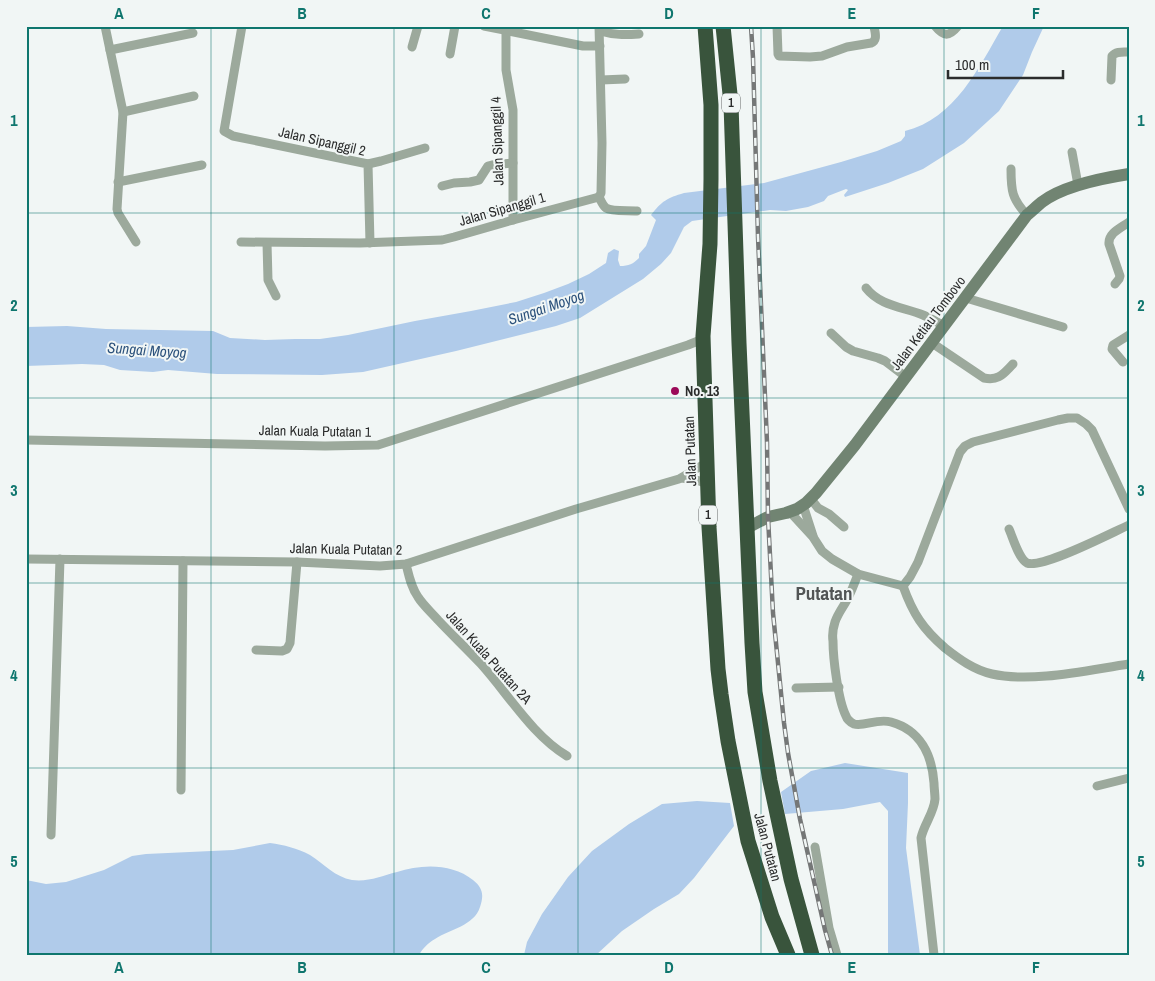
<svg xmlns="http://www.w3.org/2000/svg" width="1155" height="981" font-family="'Archivo Narrow',sans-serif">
<rect width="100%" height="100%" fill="#f1f6f5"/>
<g fill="#b0cbea">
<path d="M1003,26H1044L1032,52L1023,75L999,111L964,143L923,169L888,183L845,197L844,195L848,190L846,189L828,196L824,201L808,207L786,211L770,210L692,221L684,227L671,253L661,264L643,279L580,318L556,326L456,351L363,372L322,375L217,374L168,370L153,372L120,370L104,365L82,364L26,366V327L67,326L106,329L213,331L230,338L265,340L295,339H320L348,335L415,321L471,311L516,302L544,293L568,284L589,274L606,263L608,253L614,249L619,251L618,260L620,266C629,266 633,264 639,258V254L646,246L656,220L651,215C662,201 667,198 684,193L764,183L841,162L877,151L901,141L905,136V131C955,119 979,67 1003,26Z"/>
<path d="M845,763L908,773V803L906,848L920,955H888V811L880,802L843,809L785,814L781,792L811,771Z"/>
<path d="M697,801L730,803L734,826L694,878L679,894L654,909L622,931L596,955H524L527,942L542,914L568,877L592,851L629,824L662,804Z"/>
<path d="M270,843C284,845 297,848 310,855C324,864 335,877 352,880C369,882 381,876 397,872C421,864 452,863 473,880C483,888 484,895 480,907C474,926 450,929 435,939C428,943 423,948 419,955H26V880L46,884L66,882L104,870L132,856L146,854L233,850Z"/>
</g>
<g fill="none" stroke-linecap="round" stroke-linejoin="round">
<g stroke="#9ca99c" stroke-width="9">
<path d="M105,26L123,112L117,209L118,213L136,242"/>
<path d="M242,26L224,131L233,136L368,164L370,243"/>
<path d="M484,26L583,46H600"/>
<path d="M777,26L778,54L779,56L810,57L822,56L847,47L871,43C878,40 875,33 874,26"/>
<path d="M935,26C944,37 949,37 958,26"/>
<path d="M506,31V70L513,110V220"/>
<path d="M600,31C614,35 624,35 639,34"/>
<path d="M412,47L418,26"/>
<path d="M110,50L193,33"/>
<path d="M450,54L455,26"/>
<path d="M601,80L625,79"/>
<path d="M1111,80L1112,56C1116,51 1122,52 1129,52"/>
<path d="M123,112L194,96"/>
<path d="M1072,152L1078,185"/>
<path d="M368,164L381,161L425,148"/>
<path d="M1011,169C1011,191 1012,199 1027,215"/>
<path d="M118,182L202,165"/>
<path d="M442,186L454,183L470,182L479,180L488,166L492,165L513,163"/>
<path d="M599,197L601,193L602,143L599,26"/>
<path d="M599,197C601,201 603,206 606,208C612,212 629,210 637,211"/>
<path d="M241,242L360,243L442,240L454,237L513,220L599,197"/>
<path d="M267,243L268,280L276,296"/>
<path d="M1115,284L1119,279L1120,276L1109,244C1108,233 1121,228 1129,222"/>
<path d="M866,288C880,306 903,307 923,315C930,318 937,322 944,326"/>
<path d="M966,298L1063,327"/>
<path d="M831,333L846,347L853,351L878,358L885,361L906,377"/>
<path d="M932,343L984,378C999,381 1003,374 1013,364"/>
<path d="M1123,362L1112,349L1113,345L1129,335"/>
<path d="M26,440L325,446L378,445L688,345L698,341L703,336"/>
<path d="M682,478L700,481L707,484"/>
<path d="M811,499L818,508L829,514L844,527"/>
<path d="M803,505L813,536"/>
<path d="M790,512L813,537L822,551L832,559L858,574L903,586"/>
<path d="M1009,529C1013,538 1019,559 1027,563C1042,569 1111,533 1129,525"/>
<path d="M26,559L297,562L380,566L406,564L576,509L679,479L706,463"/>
<path d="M406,564C409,576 411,587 418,597C423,605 431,612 438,620C452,635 467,649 481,664C508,694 533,736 567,756"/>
<path d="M858,574C855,582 852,590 848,598C844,606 838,613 835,622C833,628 832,634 833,641C833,658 838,700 846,716C847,719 850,722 854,724C864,727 877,718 891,722C921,730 932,756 934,783C934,788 935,794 935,799C934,813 924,824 921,838L934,955"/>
<path d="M903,586L910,577L918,562L960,452L965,446L973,442L1058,420L1068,418H1077L1086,424L1092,430L1129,509"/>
<path d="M903,586C913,614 923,629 945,648C959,659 974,670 992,674C1032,683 1088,670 1129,664"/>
<path d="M256,650L282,651L287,649L290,643L297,562"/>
<path d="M796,688L839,687"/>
<path d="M1097,786L1129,778"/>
<path d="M181,790L183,561"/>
<path d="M51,835L60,559"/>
<path d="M815,847L829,928L837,955"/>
</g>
<path stroke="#718472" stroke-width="12" d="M747,528L768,517L786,513L797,509L806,503L816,493L855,445L1027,215C1032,211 1037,206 1042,202C1063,186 1103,178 1129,174"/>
<g stroke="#39543c" stroke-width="15">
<path d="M705,26L711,105V179L710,244L703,336L709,527L718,669L721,694L728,741L748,841L772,917L788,955"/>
<path d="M723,26L731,104L739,343L752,643L755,692L770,781L791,879L812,955"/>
</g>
<defs>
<path id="rail" d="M751,26L753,58L758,237L767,442L768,517L773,613L784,723L788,753L800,819L825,930L832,955"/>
</defs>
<use href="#rail" stroke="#757777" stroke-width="4.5"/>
<use href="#rail" stroke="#f1f6f5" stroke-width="2.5" stroke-dasharray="8" stroke-linecap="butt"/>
</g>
<path fill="none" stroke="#0f766e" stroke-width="1" stroke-opacity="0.55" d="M211,26V955M394,26V955M578,26V955M761,26V955M944,26V955M26,213H1129M26,398H1129M26,583H1129M26,768H1129"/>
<circle fill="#9b0958" stroke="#f1f6f5" stroke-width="2" cx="675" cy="391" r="5"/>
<g text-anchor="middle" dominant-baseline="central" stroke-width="4" stroke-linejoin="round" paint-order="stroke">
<g fill="#f1f6f5" stroke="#666968" stroke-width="1">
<rect x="722" y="93.5" width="18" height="19" rx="4"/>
<rect x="699" y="505.5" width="18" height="19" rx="4"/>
</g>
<g font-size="12" font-weight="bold" fill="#2b2c2c">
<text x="731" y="103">1</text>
<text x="708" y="515">1</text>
</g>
<g font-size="14" fill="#2b2c2c" stroke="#f1f6f5">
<text transform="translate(322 141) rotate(13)">Jalan Sipanggil 2</text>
<text transform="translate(497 141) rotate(-92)">Jalan Sipanggil 4</text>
<text transform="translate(502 209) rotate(-16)">Jalan Sipanggil 1</text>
<text transform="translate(928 323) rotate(-53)">Jalan Ketiau Tombovo</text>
<text transform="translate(315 431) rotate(1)">Jalan Kuala Putatan 1</text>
<text transform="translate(690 451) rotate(-92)">Jalan Putatan</text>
<text transform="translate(346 549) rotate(1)">Jalan Kuala Putatan 2</text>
<text transform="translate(489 657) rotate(48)">Jalan Kuala Putatan 2A</text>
<text transform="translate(768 847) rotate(75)">Jalan Putatan</text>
</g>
<g font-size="14" font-weight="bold" fill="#2b2c2c" stroke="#f1f6f5" text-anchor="start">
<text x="685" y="391">No. 13</text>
</g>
<g font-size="15" font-style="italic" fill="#2c527c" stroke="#f1f6f5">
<text transform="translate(546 307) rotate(-19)">Sungai Moyog</text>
<text transform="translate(147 350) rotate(4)">Sungai Moyog</text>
</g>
<g font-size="19" font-weight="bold" fill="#525555" stroke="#f1f6f5">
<text x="824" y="593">Putatan</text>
</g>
</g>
<rect width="1155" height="981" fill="none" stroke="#f1f6f5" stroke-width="55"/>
<path d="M948 70v8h115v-8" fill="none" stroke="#2b2c2c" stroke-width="2.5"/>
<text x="955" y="70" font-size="15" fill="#2b2c2c" stroke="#f1f6f5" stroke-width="4" paint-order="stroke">100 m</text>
<rect x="28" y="28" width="1100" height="926" fill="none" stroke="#0f766e" stroke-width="2"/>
<g font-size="16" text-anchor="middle" font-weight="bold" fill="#0f766e">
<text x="119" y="19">A</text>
<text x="302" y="19">B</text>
<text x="486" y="19">C</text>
<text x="669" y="19">D</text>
<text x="852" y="19">E</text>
<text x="1036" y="19">F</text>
<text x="14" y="126">1</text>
<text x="1141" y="126">1</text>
<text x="14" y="311">2</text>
<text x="1141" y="311">2</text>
<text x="14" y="496">3</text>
<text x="1141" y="496">3</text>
<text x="14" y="681">4</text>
<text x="1141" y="681">4</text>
<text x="14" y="867">5</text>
<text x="1141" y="867">5</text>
<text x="119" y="973">A</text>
<text x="302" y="973">B</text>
<text x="486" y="973">C</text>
<text x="669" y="973">D</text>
<text x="852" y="973">E</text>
<text x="1036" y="973">F</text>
</g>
</svg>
